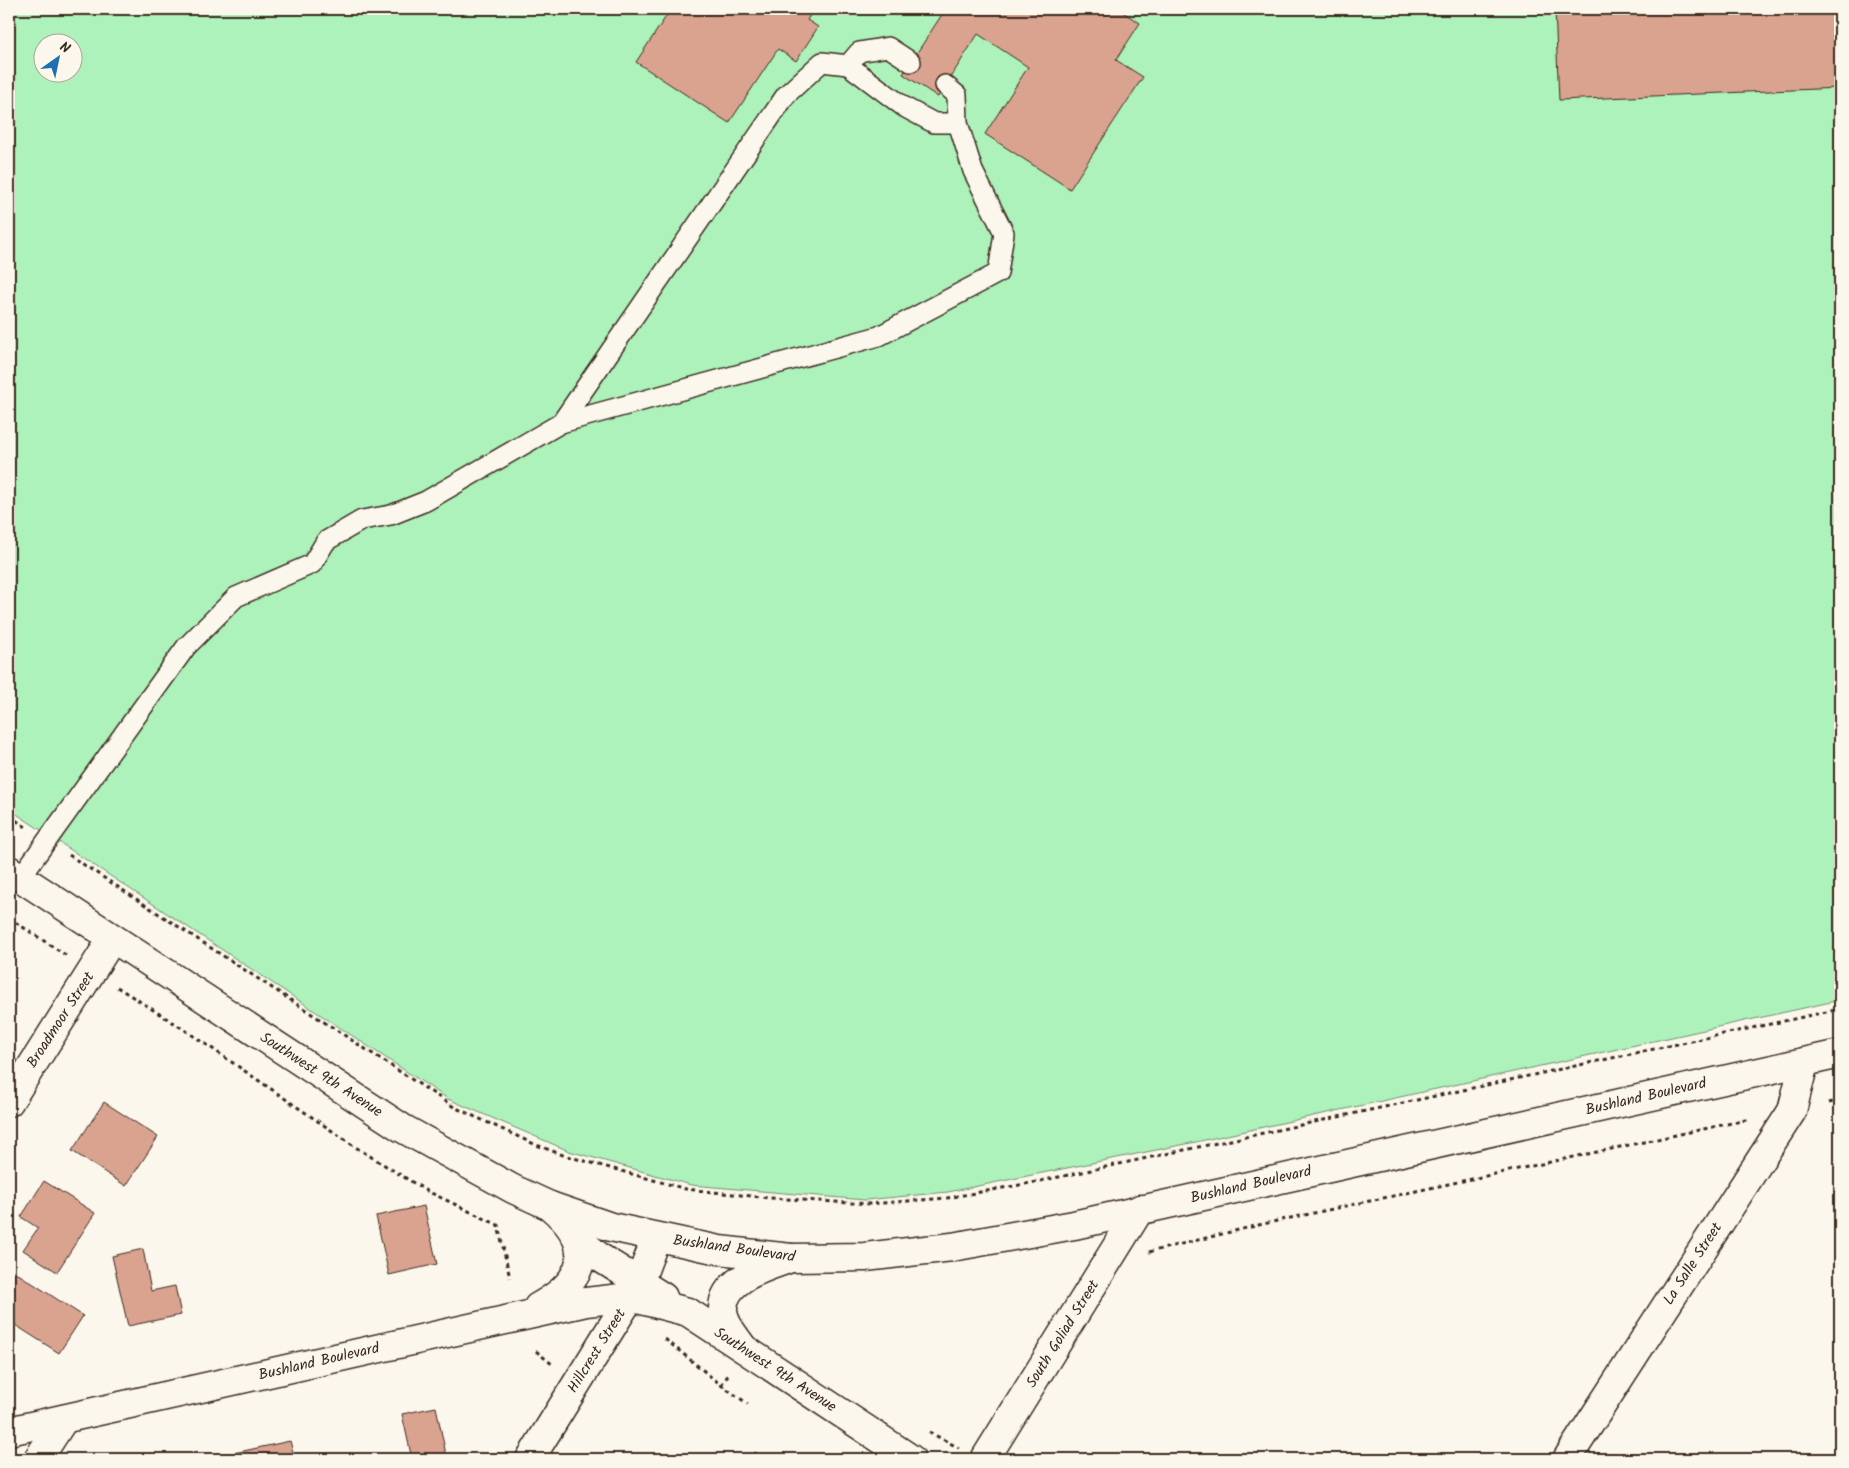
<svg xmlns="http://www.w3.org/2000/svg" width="1849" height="1468" font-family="Kalam,sans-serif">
<rect width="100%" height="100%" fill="#fbf7ec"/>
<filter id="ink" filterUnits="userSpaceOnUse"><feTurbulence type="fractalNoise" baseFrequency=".02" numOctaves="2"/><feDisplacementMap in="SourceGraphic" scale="10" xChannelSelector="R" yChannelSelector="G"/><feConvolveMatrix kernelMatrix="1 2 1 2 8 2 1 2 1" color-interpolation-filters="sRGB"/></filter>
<g filter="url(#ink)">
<path fill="#adf1bb" stroke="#748e6c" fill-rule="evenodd" d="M9,9H1840V1000L1191,1143L948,1192L865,1200L691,1185L569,1151L448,1099L9,809ZM42,42H72V72H42Z"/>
<g fill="#d9a390" stroke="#3b2a1e">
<path d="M671,9H814L807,20L818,27L796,61L778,49L729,123L636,62Z"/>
<path d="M937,9H1127L1124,13L1140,23L1116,60L1143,77L1070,189L985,134L1028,67L978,34L938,97L903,74L943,13Z"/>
<path d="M1555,9H1840V88L1559,100Z"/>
<path d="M104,1102L158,1137L126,1186L72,1151Z"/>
<path d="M44,1181L95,1213L57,1272L23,1250L38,1228L21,1217Z"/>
<path d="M424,1206L437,1264L389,1275L376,1216Z"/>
<path d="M143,1249L151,1291L175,1286L181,1315L128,1326L112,1256Z"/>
<path d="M9,1268L83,1316L59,1353L9,1321Z"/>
<path d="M436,1407L447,1459H412L402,1414Z"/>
<path d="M290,1441L295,1459H206Z"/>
<path d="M755,1452L767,1459H751Z"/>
</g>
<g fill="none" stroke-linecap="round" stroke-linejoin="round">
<defs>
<g id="lane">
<path d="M848,65L859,52L888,47L911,62"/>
<path d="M561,423L786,95L822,62L848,65L904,107L934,123H958L957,95L945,85"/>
<path d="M20,878L186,647L236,597L312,564L326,541L362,520L391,515L426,501L561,423L879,336L998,273L1004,233L973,171L958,123"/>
</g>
<g id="street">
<path d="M9,1102L112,939"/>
<path d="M38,1459L64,1419"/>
<path d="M530,1459L639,1283L656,1238"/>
<path d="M985,1459L1140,1209"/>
<path d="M1567,1459L1792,1111L1804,1063"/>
</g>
<g id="secondary">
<path d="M579,1240L599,1257L663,1297"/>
<path d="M538,1307C589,1279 595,1244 550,1206"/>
<path d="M741,1345C734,1335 723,1323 723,1310C722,1278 767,1267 791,1258"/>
<path d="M9,1431L586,1302L630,1297L688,1312L911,1459"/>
</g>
<path id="primary" d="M9,870L402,1128L513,1189L550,1206L611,1227L719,1250L791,1258L865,1257L952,1247L1074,1225L1840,1054"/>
</defs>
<use href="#lane" stroke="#3b2a1e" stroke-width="22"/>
<use href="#street" stroke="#3b2a1e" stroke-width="31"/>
<use href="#secondary" stroke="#3b2a1e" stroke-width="31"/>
<use href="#primary" stroke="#3b2a1e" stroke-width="31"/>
<g stroke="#3b2a1e" stroke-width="3" stroke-dasharray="4 4" stroke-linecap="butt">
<path d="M9,816L26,827"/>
<path d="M69,855L454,1107L534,1144L563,1155L686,1189L769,1198L869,1204L947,1198L1031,1183L1840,1009"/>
<path d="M9,918L67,956"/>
<path d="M117,987L185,1030L357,1148L425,1190L498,1225L510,1278"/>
<path d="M1829,1103L1840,1100"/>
<path d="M1149,1252L1263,1224L1750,1119"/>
<path d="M665,1339L721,1385L748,1404"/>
<path d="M536,1351L553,1365"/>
<path d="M721,1385L729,1374"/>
<path d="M929,1432L959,1448"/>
</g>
<use href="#lane" stroke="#fbf7ec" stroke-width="19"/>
<use href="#street" stroke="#fbf7ec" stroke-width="28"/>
<use href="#secondary" stroke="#fbf7ec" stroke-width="28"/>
<use href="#primary" stroke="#fbf7ec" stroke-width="28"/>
</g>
</g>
<g text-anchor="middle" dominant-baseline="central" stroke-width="4" stroke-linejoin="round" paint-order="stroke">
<g font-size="15" fill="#3b2a1e" stroke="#fbf7ec">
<text transform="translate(61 1020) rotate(-57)">Broadmoor Street</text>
<text transform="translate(321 1075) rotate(33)">Southwest 9th Avenue</text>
<text transform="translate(1646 1097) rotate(-13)">Bushland Boulevard</text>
<text transform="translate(1251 1185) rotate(-13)">Bushland Boulevard</text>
<text transform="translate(734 1249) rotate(8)">Bushland Boulevard</text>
<text transform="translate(1693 1264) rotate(-57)">La Salle Street</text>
<text transform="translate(1063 1334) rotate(-58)">South Goliad Street</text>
<text transform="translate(597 1351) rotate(-58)">Hillcrest Street</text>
<text transform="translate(319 1362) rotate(-13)">Bushland Boulevard</text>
<text transform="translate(775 1370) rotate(33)">Southwest 9th Avenue</text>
</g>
</g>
<rect width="1849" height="1468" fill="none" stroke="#fbf7ec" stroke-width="30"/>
<rect x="15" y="15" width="1819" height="1438" fill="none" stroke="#3b2a1e" stroke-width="2" filter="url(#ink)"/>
<g transform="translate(58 58) rotate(33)"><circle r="24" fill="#fbf7ec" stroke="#aea59a"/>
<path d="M0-4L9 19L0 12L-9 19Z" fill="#1f6fb2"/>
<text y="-8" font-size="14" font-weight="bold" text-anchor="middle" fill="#3b2a1e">N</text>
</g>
</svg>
